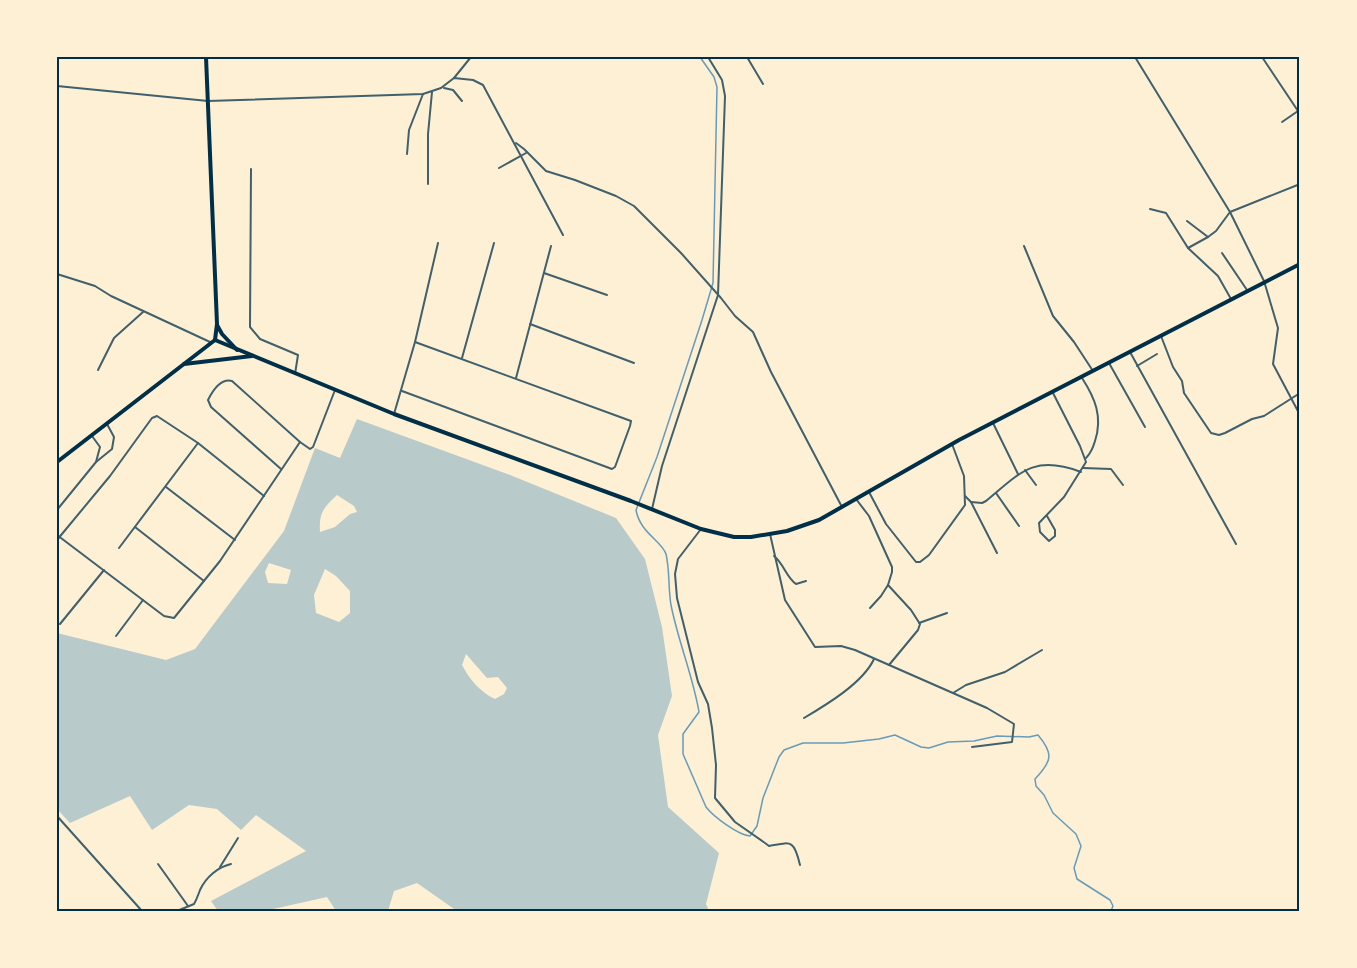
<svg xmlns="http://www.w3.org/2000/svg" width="1357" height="968" font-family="'Libre Baskerville',serif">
<rect width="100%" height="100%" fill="#fdf0d5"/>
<path fill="#b9caca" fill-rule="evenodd" d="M357,419L510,475L616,518L645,559L662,627L672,696L658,735L668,807L719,853L706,904L709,911H457L417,883L394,891L388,911H336L327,897L264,911H218L211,901L306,851L256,815L241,830L217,809L189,805L152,830L130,796L70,823L57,809V633L166,660L195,649L284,531L315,448L340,458ZM337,495L354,506L357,512L350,514L335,527L320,532C319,513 323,508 337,495ZM269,563L291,570L287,584L268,583L265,572ZM325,569L336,576L350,591V613L339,622L316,613L314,595ZM466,654L487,678L498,677L507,688L504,694L495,699C480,692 470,680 462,665Z"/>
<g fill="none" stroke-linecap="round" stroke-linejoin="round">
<path stroke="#669bbc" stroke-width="1.5" d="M700,57L714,77L717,87L713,283L702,320L657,457L636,510C640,533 662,541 666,554C670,571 668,588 671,605C678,641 693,676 699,712L683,734V754L706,807C714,817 738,835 750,836L757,826L763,798L779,757L784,750L803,743H843L879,739L895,735L921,747L929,748L948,742L974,741L997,736L1029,737L1038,735C1054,754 1052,761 1035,779L1036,786L1044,795L1053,813L1076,834L1081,846L1074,868L1077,879L1110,900L1113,906L1111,911"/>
<g stroke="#3f606c" stroke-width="2">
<path d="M747,57L763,84"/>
<path d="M1135,57L1230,212L1264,281L1278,328L1273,364L1300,415"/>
<path d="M1262,57L1300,114"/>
<path d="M454,78L471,57"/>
<path d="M57,86L208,101L423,94L441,88L454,78L473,80L483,85L563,235"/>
<path d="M444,88L453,90L462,101"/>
<path d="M1282,122L1298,111"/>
<path d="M516,143L524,149L546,171L575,180L616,196L634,206L681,253L721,298L735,316L753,332L771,372L842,507"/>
<path d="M407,154L409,130L423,94"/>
<path d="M499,168L526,153"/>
<path d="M251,169L250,327L260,339L298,355L295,374"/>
<path d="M428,184V134L432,92"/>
<path d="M1150,209L1166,213L1188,248L1218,276L1231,299"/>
<path d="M1187,221L1208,237L1216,231L1230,212L1300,184"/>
<path d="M1024,246L1053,316L1074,342L1093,371"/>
<path d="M1188,248L1208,237"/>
<path d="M1222,253L1247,290"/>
<path d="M544,273L607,295"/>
<path d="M57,274L95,286L111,296L210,342"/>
<path d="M530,324L634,363"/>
<path d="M1161,336L1173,367L1182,381L1184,393L1211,433L1219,435L1225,433L1252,419L1264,416L1300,393"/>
<path d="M1130,352L1236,544"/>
<path d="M462,358L494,243"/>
<path d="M1109,363L1145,427"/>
<path d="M1137,366L1157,354"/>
<path d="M98,370L114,338L143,312"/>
<path d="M516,378L551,246"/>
<path d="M1082,378C1095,398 1103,417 1095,441C1093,448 1091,453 1086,458"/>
<path d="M402,391L612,469L615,467L630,426L631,421L415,342"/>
<path d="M394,414L415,342L438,243"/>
<path d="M993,423L1018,474"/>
<path d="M92,436L100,447L96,462"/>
<path d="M1083,468L1111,469L1123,485"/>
<path d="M281,469L211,407L208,400C213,390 221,378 232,381L300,442L310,449L313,447L335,390"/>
<path d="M1025,470L1036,485"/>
<path d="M166,487L235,540"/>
<path d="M869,492L886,524L916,562H920L929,555L965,505L964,476L952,444"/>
<path d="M996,493L1019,526"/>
<path d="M965,496L971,502L997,553"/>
<path d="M856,499L869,516L892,567V572L888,585L911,610L920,624L918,630L889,665"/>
<path d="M971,502L982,503L986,501C1020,473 1033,454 1081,472"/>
<path d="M652,509L662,466L718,295L725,96L722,80L708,57"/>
<path d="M57,510L96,462L112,449L114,437L107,424"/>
<path d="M1047,516L1055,530V536L1049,541L1040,532L1039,523L1064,497L1086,462L1080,446L1053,393"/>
<path d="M135,527L204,581"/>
<path d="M701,529L678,559L675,574L677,598L698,682L708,704L712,728L716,765L715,798L735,822L765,843L769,846C791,842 794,839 800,865"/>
<path d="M770,534L785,600L815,647L841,646L855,650L987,708L1014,724L1012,742L972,747"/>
<path d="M57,535L164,616L174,618L220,561L300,442"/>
<path d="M57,540L110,476L152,418L157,416L198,443L264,496"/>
<path d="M119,548L198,443"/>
<path d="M774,556C784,564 786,577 796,584L806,581"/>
<path d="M870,608L881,596L888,585"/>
<path d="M919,623L947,613"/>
<path d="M60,624L104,570"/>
<path d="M116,636L143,600"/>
<path d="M953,693L966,685L1005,672L1042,650"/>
<path d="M804,718C826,705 863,683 874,659"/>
<path d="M57,816L142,911"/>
<path d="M158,864L188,906"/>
<path d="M220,867L238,838"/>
<path d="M177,911L194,904C197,899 198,895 200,890C206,877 218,867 231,864"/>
</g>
<path stroke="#003049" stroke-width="4" d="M215,340L394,414L631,501L701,529L734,537H751L787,531L819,520L959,440L1300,264"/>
<g stroke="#003049" stroke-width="4">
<path d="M217,325L222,334L237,350"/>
<path d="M184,364L252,356"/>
<path d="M57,462L215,340L217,324L206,57"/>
</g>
</g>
<rect width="1357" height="968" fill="none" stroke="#fdf0d5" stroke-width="117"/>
<rect x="58" y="58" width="1240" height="852" fill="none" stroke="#003049" stroke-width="2"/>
</svg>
